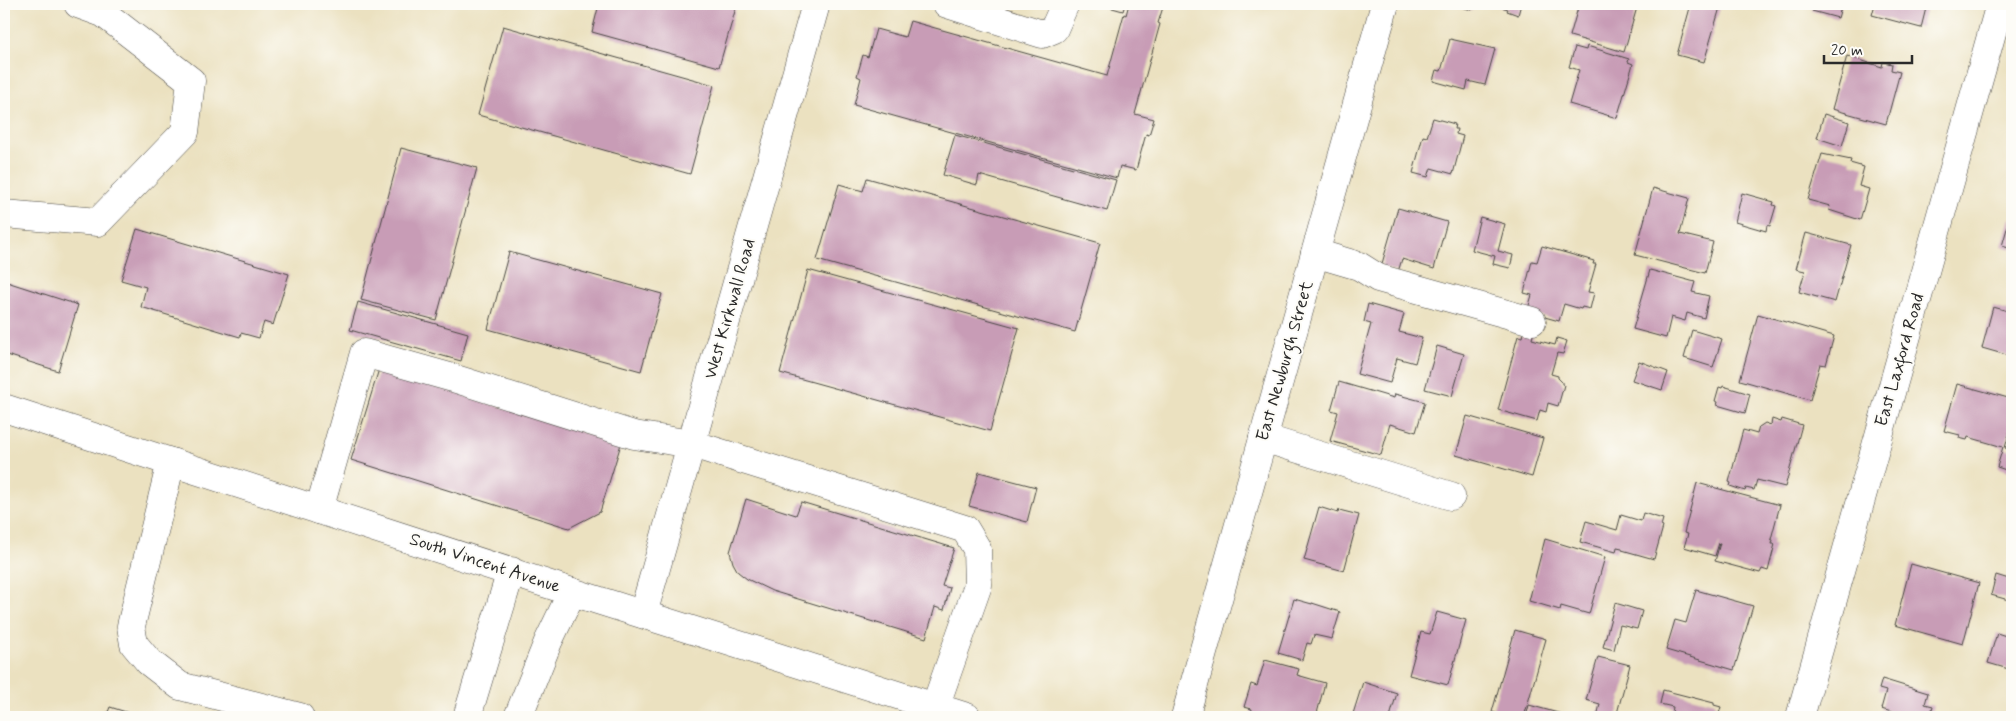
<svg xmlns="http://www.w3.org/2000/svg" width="2016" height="721" font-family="Mynerve,sans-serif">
<rect width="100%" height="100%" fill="#fdfcf7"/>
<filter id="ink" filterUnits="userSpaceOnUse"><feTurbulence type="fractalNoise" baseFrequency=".02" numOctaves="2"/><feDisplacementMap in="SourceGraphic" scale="10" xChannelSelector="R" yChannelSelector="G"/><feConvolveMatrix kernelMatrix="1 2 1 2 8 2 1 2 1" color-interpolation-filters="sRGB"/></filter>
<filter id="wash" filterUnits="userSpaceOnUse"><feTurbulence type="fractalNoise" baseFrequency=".0096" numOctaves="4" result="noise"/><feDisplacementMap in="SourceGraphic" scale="20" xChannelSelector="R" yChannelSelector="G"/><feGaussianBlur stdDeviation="1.12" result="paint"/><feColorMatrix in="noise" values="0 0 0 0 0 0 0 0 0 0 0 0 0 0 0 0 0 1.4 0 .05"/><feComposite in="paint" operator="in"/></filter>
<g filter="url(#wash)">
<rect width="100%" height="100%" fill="#ebe1c0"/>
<g id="blocks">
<g fill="#c89cb6">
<path d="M599,4H737L719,67L592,32Z"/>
<path d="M1098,4H1125L1123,11Z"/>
<path d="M1129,4H1164L1158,23L1160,24L1135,114L1154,119L1149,135L1146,134L1136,170L1120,166L1117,178L854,105L861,78L857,76L863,55L868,57L876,29L905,37L910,21L1107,76L1124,14L1126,15Z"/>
<path d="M1451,4H1473L1472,10Z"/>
<path d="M1490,4H1521L1518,15L1507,11L1508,9Z"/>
<path d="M1579,4H1638L1624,52L1570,36Z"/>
<path d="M1691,4H1721L1704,62L1677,55Z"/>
<path d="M1814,4H1842L1838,18L1812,11Z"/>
<path d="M1875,4H1927L1921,28L1872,15Z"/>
<path d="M503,26L714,85L690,174L478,115Z"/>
<path d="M1450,39L1495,49L1485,85L1468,81L1466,90L1433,81L1436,70L1441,71Z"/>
<path d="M1587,46L1629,59L1628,62L1633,64L1617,118L1569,104L1579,70L1569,67L1575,47L1586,50Z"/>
<path d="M1847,56L1882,67L1883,62L1892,64L1891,70L1900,72L1886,124L1832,109Z"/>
<path d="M1824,114L1849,122L1842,146L1817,138Z"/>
<path d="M1433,118L1455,124L1454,129H1457L1456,134L1463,136L1453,174L1431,168L1428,177L1413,173L1423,136L1427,137Z"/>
<path d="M955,135L1116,180L1107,211L979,175L977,185L943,175Z"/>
<path d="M401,148L477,168L436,320L361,300Z"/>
<path d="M1822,154L1851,160L1850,163L1864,167L1859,186L1869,189L1860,220L1829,210L1830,206L1808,200Z"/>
<path d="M867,178L1100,243L1075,332L817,260L839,184L863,191Z"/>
<path d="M1653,188L1689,198L1680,234L1713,242L1705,273L1635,255Z"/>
<path d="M1742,193L1774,202L1773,205L1776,206L1770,226L1767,225L1766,231L1735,222Z"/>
<path d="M1398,208L1447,222L1434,269L1402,259L1398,272L1381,267Z"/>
<path d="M1480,217L1505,224L1498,251L1513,255L1510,268L1493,264L1495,256L1472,250Z"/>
<path d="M2010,218L2012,219V249L2002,246Z"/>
<path d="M137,229L289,274L273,325L264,322L259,338L241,333L240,337L141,307L146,287L121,280Z"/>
<path d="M1806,233L1851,245L1835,302L1799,292L1805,271L1796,269Z"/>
<path d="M1542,246L1594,261L1593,264H1596L1588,292L1594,293L1590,309L1582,307L1581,309L1564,304L1559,321L1527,312L1532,295L1524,293L1532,261L1537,262Z"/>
<path d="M509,252L662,294L641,371L488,329Z"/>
<path d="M808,270L1019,328L990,431L780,373Z"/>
<path d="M1650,270L1695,282L1692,292L1709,296L1704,318L1687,313L1685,321L1671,317L1666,338L1633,329Z"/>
<path d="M4,281L78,305L58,371L4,354Z"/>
<path d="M358,302L468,333L461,361L350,330Z"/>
<path d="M1368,304L1404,314L1399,332L1422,338L1415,363L1397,358L1390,383L1357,374L1371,324L1364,322Z"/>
<path d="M1993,307L2012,312V349L2010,356L1982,348Z"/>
<path d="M1758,314L1834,336L1826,365L1820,364L1810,400L1740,380Z"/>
<path d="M1525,329L1534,331L1532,339L1555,345L1557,338L1567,341L1563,354L1557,353L1551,374L1558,376V378L1562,382V384L1564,385L1558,406L1548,403L1546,412L1540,410L1537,421L1498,410L1518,336L1523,337Z"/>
<path d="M1692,330L1722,339L1713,367L1684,358Z"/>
<path d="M1437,346L1464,354L1452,396L1425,389Z"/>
<path d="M1639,361L1668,372L1662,390L1632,380Z"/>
<path d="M379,369L621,444L600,512L569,528L351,460Z"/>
<path d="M1339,382L1394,398L1395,394L1425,402L1416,432L1390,424L1381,455L1330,441L1338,412L1331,410Z"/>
<path d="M1957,384L2012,399V423L2005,448L2012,450V472L1997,467L2003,447L1968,437L1967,440L1959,438L1960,435L1944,431Z"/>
<path d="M1723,386L1750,394L1745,413L1717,405L1718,402L1715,401L1719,387L1722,388Z"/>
<path d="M1467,416L1543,438L1532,477L1456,455Z"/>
<path d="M1772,419L1781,422L1782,419L1802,425L1785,487L1757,480L1754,490L1746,488L1745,491L1730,486L1731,483L1729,482L1743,430L1757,434L1759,427L1765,423L1771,425Z"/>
<path d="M979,472L1036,487L1027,522L969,506Z"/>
<path d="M1697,483L1780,505L1771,539L1773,540L1772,544H1775L1768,571L1762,569L1760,573L1715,561L1720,543H1719L1715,556L1684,547L1688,534L1684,533Z"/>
<path d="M746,499L796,515L801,502L954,548L942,586L950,588L944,610L935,607L926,638L772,591L747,579L738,572L733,563L730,552Z"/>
<path d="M1319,507L1338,513L1339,510L1359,515L1344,571L1304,560Z"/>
<path d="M1643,513L1663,519L1661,526L1663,527L1654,559L1622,550V548L1617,547L1616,552L1580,542L1586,521L1617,530L1621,515L1641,521Z"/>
<path d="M1545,539L1605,557L1589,614L1561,606L1560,610L1529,601Z"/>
<path d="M1911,564L1979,583L1963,644L1895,625Z"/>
<path d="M1996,575L2012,580V601L1991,595Z"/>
<path d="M1696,590L1753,606L1734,670L1666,650L1675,620L1686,623Z"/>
<path d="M1294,599L1312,604V603L1340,612L1332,639L1314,635L1311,644L1307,643L1302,660L1278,653Z"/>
<path d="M1615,603L1642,611L1637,629L1620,625L1614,650L1603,647Z"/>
<path d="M1437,612L1466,620L1448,685L1409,675L1421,632L1430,634Z"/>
<path d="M1515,630L1546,639L1524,717H1510L1492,712Z"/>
<path d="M1997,633L2012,638V670L1988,663Z"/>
<path d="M1598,657L1630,665L1616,717H1597L1600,704L1586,700Z"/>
<path d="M1265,660L1299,669L1297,675L1325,683L1316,717H1250L1252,709L1244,707L1251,684L1257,686Z"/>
<path d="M1882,679L1928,693L1925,704L1933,706L1930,717H1910L1881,709L1886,691L1879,689Z"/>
<path d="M1363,682L1397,693L1390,717H1352Z"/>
<path d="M1663,690L1714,703V705L1721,707L1718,717H1671L1673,707L1660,704Z"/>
<path d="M1529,705L1569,716V717H1526Z"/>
<path d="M110,707L142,717H106Z"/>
</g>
</g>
</g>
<g filter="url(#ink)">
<use href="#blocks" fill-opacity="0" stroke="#484641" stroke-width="1"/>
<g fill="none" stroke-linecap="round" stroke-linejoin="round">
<defs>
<g id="minor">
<path d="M947,4L1042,34L1054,29L1065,4"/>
<path d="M4,214L98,222L185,132L191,81L103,13L78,4"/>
<path d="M1315,253L1359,266L1378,278L1532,321"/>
<path d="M4,408L572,592L967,717"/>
<path d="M1263,438L1451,496"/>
<path d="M171,462L131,626L134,644L149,662L180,686L300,717"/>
<path d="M319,510L364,353L453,378L634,435L692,444L965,529L977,549L978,585L935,707"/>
<path d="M643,614L816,4"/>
<path d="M467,717L511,571"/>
<path d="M518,717L548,642L572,592"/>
<path d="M1185,717L1385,4"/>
<path d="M1800,717L2000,4"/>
</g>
</defs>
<use href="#minor" stroke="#484641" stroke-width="29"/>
<use href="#minor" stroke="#fff" stroke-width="28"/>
</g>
</g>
<g text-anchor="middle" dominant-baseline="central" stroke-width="4" stroke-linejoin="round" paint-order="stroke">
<g font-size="18" fill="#2b2b2b" stroke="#fdfcf7">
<text transform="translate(730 309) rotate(-74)">West Kirkwall Road</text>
<text transform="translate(1900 360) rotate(-74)">East Laxford Road</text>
<text transform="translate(1285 361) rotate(-74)">East Newburgh Street</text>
<text transform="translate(485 563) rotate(18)">South Vincent Avenue</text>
</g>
</g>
<rect width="2016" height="721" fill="none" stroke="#fdfcf7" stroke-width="20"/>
<path d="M1824 55v8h88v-8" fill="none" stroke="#2b2b2b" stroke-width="2.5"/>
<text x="1831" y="55" font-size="15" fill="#2b2b2b" stroke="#fdfcf7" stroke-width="4" paint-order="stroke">20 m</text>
</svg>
